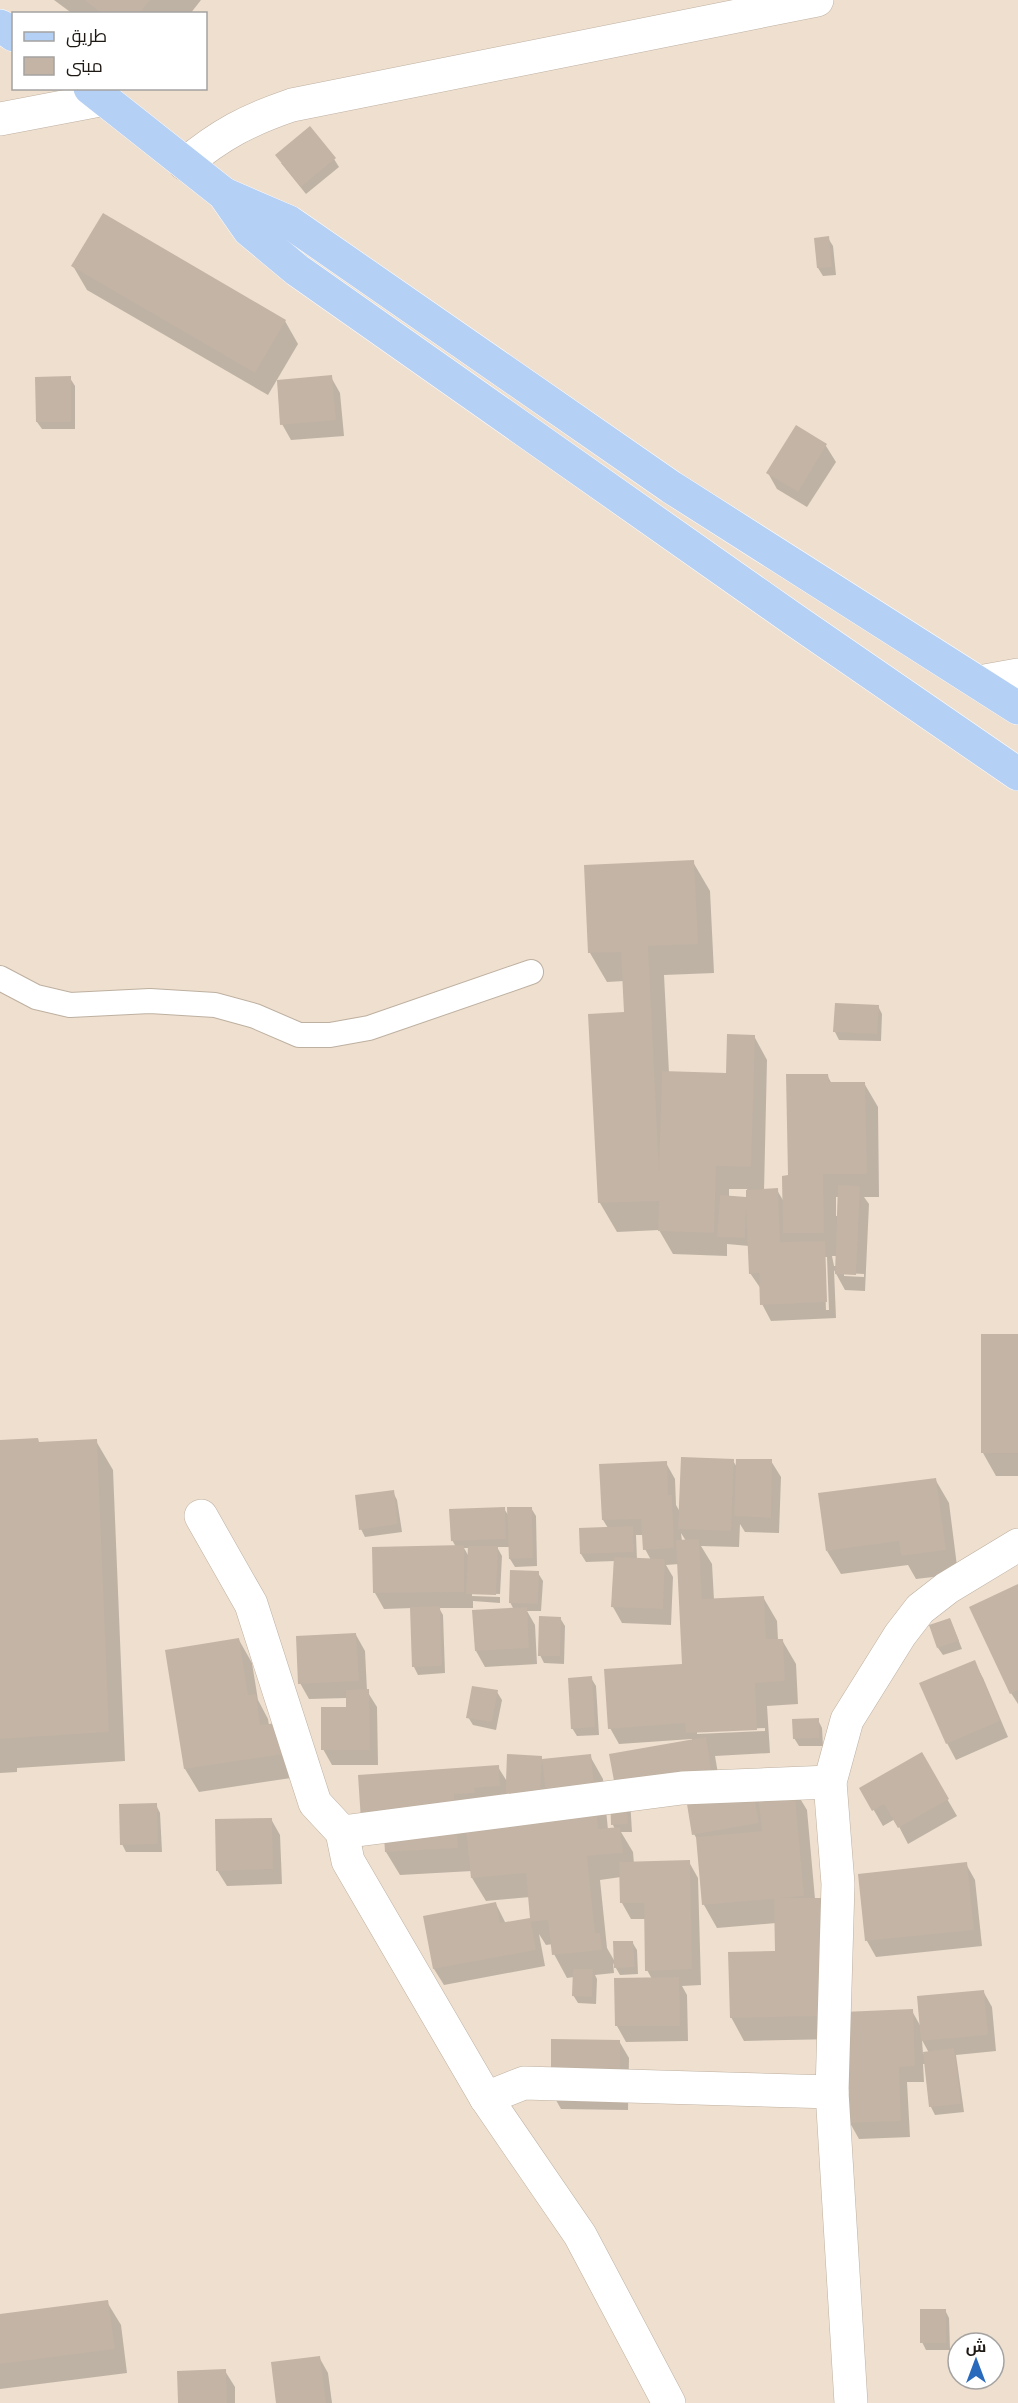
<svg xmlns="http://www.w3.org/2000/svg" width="1018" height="2403" font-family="'Varela Round',Cairo,sans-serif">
<rect width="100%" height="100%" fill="#eedfcf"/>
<g fill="#0003" fill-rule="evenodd">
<path d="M54,0H201L190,14H73Z"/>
<path d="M334,159L339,167L306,194L281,163Z"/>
<path d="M828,238L833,246L836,275L823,276L818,268Z"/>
<path d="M73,266L285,321L298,344L268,395L87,290Z"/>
<path d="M331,377L340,393L344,436L291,440L282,424Z"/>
<path d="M70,378L75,386V429H42L37,422Z"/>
<path d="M796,427L826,446L836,462L807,507L777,489L768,473Z"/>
<path d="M693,862L710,891L714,973L664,975L669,1073L728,1074L754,1036L767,1060L764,1191L777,1190L784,1202L790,1176L827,1075L832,1084L864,1083L878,1107L879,1197H864L869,1204L865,1291L845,1290L834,1270L836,1318L771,1321L762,1304L761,1289L750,1273L749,1246L727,1244V1256L673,1254L659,1230L617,1232L600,1203L590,1016L626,1014L624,981L607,982L590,953ZM729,1189H747L748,1198L729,1197ZM836,1197H839V1216H836ZM832,1256H837L836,1266H834ZM824,1257H827L829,1310H826ZM844,1273L864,1274V1277L844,1276Z"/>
<path d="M878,1006L882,1014L881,1041L839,1040L835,1032Z"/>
<path d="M1018,1336V1476H996L983,1453Z"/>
<path d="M96,1441L113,1470L125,1761L17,1768V1772L0,1773V1442L40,1444Z"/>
<path d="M682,1459L733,1461L737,1467V1460L771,1461L781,1477L779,1533L745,1532L740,1524L739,1547L701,1546L712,1564L714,1600L763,1597L777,1621L778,1640H782L796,1664L798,1704L767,1706L770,1753L715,1756L720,1785L671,1793L672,1802L642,1804L639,1799L630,1800L632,1832H621L633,1852L634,1864L689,1862L698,1878L701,1985L682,1986L687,1995L688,2041L626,2042L617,2026L616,1980L652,1979L647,1970L646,1919H631L622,1903L621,1877L600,1880L607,1948L615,1962V1943L632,1942L637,1950L638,1974L620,1975L613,1963L614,1973L595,1975L597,1979L596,2004L578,2003L573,1995L574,1977L567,1978L554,1954L553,1944L546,1945L539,1934L545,1966L444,1985L434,1969L425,1917L496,1904L506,1924L532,1919L530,1897L486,1901L472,1878V1871L400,1875L386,1852V1843H376L363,1820L360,1777L498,1767L508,1783L509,1755L541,1757L543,1761L590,1756L603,1779L608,1830L615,1829L613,1825L611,1793H621L616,1785L611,1756L692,1741V1739L619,1744L610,1728L606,1671L681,1665L684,1672L679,1564L666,1565L673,1577L671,1625L622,1623L613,1607L615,1561L586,1562L581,1554L580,1529L608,1528L603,1520L601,1465L666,1463L675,1479L676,1505L680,1512ZM681,1533L686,1541H682ZM636,1535H644L645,1549L651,1560H637ZM765,1728V1731L697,1734V1731ZM506,1809L512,1818L467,1822V1818L487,1816V1811Z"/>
<path d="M935,1479L949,1503L958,1574L916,1579L908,1565L841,1574L827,1551Z"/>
<path d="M393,1492L397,1500L402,1532L365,1537L361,1529Z"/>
<path d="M531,1508L536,1516L537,1566L515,1567L510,1559V1547H497L502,1556L500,1594L472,1593V1596L500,1597V1603L473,1601V1608H439L443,1615L445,1673L418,1675L414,1667L412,1608L384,1609L375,1593L456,1547L452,1540L504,1509L509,1516ZM464,1548H469V1557Z"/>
<path d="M538,1573L543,1581L541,1611H527L535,1625L537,1664L485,1667L476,1651L514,1610L510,1602Z"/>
<path d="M1018,1586V1704L1011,1693Z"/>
<path d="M560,1618L565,1626L564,1664L544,1663L540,1655Z"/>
<path d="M950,1619L962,1649L943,1655L938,1648Z"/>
<path d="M356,1635L365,1651L367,1691L377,1707L378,1765H332L323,1749L347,1709V1698L309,1699L300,1683Z"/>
<path d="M239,1640L252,1663L258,1700L268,1719L269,1725L304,1776L199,1792L185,1769Z"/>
<path d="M974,1662L983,1678L1008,1737L956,1760L947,1743Z"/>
<path d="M591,1678L596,1686L599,1735L577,1736L572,1728Z"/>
<path d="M497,1692L502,1700L496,1730L473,1725L468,1717Z"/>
<path d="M818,1720L822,1728L823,1746H799L794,1738Z"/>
<path d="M921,1754L957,1816L908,1844L895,1819L883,1826L861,1788Z"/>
<path d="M793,1787L807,1810L815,1899L837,2039L744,2041L731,2017L776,1952V1923L717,1928L704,1905L698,1841L694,1834L687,1799Z"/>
<path d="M156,1805L160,1813L162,1852H126L122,1844Z"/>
<path d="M271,1819L280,1835L282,1884L227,1886L217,1870Z"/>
<path d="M966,1864L975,1880L982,1946L876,1957L867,1941L860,1875Z"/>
<path d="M983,1991L992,2007L996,2051L956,2055L964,2112L935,2115L931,2107L925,2064H923L924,2082H907L910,2137L859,2139L850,2123L912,2011L921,2027ZM922,2040L929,2053L923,2054Z"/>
<path d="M619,2041L629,2058L628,2110L561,2109L552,2093Z"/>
<path d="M107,2302L121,2325L127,2373L0,2389V2316Z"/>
<path d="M945,2310L949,2318L950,2350H926L922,2342Z"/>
<path d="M319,2357L328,2373L332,2403H278Z"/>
<path d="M225,2371L235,2387V2403H179Z"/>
</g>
<g fill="#c3b4a5">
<path d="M84,0H150L139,14H103Z"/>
<path d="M310,126L336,158L301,187L275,155Z"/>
<path d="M103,213L286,320L255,373L71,266Z"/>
<path d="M829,236L832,267L817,268L814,238Z"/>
<path d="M332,375L336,420L280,425L277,380Z"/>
<path d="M71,376V422H36L35,377Z"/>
<path d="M796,425L827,444L798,492L766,473Z"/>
<path d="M694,860L698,944L648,946L659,1171L662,1071L726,1073L727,1034L755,1035L751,1167L716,1166L714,1233L658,1231L659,1201L598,1203L588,1014L624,1012L621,952L588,953L584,865Z"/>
<path d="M835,1003L879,1005L877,1034L833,1032Z"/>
<path d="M786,1074H828L829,1082H865L867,1174H823L824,1233H783L782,1176L788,1175Z"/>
<path d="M838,1185L860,1186L856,1275L835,1274Z"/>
<path d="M778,1188L780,1242L825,1241L827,1302L760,1305L759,1273L749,1274L746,1207L745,1238L717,1237L720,1195L746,1197V1190Z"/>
<rect x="981" y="1334" width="37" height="119"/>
<path d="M38,1438L39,1442L97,1439L109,1732L0,1739V1440Z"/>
<path d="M681,1457L734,1459L731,1531L678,1529Z"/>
<path d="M736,1459H772L771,1518L734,1516Z"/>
<path d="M667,1461L668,1495H672L674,1548L643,1550L641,1519L602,1520L599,1464Z"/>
<path d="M936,1478L946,1550L901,1556L899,1541L826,1551L818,1493Z"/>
<path d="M394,1490L398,1524L359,1530L355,1495Z"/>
<path d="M505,1507L506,1539L451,1541L449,1509Z"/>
<path d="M507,1507H532L533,1558L509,1559Z"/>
<path d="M633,1526L634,1552L580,1554L579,1528Z"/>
<path d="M699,1539L702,1599L764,1596L766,1639H783L785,1681L755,1683L757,1730L686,1733L685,1723L608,1729L604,1669L682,1664L676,1540Z"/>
<path d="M464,1545V1592L373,1593L372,1547Z"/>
<path d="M468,1546H498L496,1595L466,1594Z"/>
<path d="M614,1557L665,1559L663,1609L611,1607Z"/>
<path d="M510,1570L539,1571L538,1604L509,1603Z"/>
<path d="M1018,1584V1690L1010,1694L969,1607Z"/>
<path d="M440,1606L442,1666L412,1667L410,1607Z"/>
<path d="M527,1607L529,1648L475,1651L472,1610Z"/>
<path d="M539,1616L561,1617L560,1656H538Z"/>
<path d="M950,1618L959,1641L937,1648L929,1625Z"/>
<path d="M356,1633L359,1681L298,1684L296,1636Z"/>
<path d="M239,1638L248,1695L256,1694L260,1725L286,1722L291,1753L184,1769L165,1650Z"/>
<path d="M975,1660L1000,1721L946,1744L919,1683Z"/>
<path d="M592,1676L595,1727L571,1729L568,1678Z"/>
<path d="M472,1686L498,1690L492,1722L466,1718Z"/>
<path d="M369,1689L370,1750H321V1707H346V1690Z"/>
<path d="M819,1718V1738L793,1739L792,1719Z"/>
<path d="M706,1737L711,1769L615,1786L609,1754Z"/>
<path d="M922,1752L949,1799L898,1828L884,1804L872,1811L859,1788Z"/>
<path d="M507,1754L542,1756L539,1811L505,1810Z"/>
<path d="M591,1754L598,1829L620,1827L623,1853L587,1856L595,1933H600L602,1950L552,1955L548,1920L531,1922L536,1950L433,1969L423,1916L496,1902L500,1923L530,1918L526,1873L471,1878L465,1821L548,1813L542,1759Z"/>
<path d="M499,1765L500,1786L474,1788L475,1793L454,1794L458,1848L385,1852L383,1819L361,1820L358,1775Z"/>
<path d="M794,1785L804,1896L780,1898H822L825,2016L730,2018L728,1952L775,1951L774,1899L702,1905L696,1837L762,1831L757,1788Z"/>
<path d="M752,1786L759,1823L692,1835L686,1798Z"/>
<path d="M626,1791L628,1824L611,1825L610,1792Z"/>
<path d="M157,1803L158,1844L120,1845L119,1804Z"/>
<path d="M272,1818L273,1869L216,1871L215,1819Z"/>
<path d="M690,1860L692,1969L645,1971L644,1903H620L619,1862Z"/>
<path d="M967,1862L974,1930L865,1941L858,1874Z"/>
<path d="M613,1941H633L635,1967L614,1968Z"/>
<path d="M573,1969H593L592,1997L572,1996Z"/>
<path d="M679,1977L680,2026H615L614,1978Z"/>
<path d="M984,1990L988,2035L921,2041L917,1996Z"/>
<path d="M913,2009L915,2066L899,2067L901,2121L848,2123L843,2012Z"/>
<path d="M551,2039L620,2040V2094L551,2093Z"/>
<path d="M954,2048L961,2104L929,2107L923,2052Z"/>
<path d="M108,2300L115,2349L0,2364V2314Z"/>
<rect x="920" y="2309" width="26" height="34"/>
<path d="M320,2356L326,2403H276L271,2362Z"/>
<path d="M226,2369L227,2403H178L177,2371Z"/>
</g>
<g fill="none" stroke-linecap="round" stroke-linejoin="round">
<defs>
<path id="service" d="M0,978L36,997L70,1005L150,1001L215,1005L255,1016L299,1035H330L369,1028L531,972"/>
<g id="minor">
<path d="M979,682L1018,675"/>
<path d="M201,1516L251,1604L315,1803L342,1832L348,1861L486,2098L580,2235L669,2403"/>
<path d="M342,1832L682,1788L830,1782"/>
<path d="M486,2098L524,2083L832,2092"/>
<path d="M851,2403L832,2092L838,1884L830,1782L847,1720L900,1635L920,1609L947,1588L1018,1545"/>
</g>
<g id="tertiary">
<path d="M0,119L105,99"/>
<path d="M185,164C221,134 248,120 292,105L817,0"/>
</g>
<g id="primary">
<path d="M0,26L14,35"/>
<path d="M90,88L224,194L249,230L297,270L793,619L1018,774"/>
<path d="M224,194L289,222L671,487L1018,708"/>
</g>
</defs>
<use href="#service" stroke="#beb0a0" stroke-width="26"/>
<use href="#minor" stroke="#beb0a0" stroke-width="34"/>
<use href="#tertiary" stroke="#beb0a0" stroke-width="34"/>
<use href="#primary" stroke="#fff" stroke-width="34"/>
<use href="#service" stroke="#fff" stroke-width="24"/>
<use href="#minor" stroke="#fff" stroke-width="33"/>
<use href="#tertiary" stroke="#fff" stroke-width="33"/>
<use href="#primary" stroke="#b5d0f5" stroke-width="33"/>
</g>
<rect x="12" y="12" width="195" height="78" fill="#ffffff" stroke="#a5a3a1" stroke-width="1.5"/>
<rect x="24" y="32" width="30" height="9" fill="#b5d0f5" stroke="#a5a3a1" stroke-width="1.5"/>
<text x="66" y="42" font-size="18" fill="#1f1914">طريق</text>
<rect x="24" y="57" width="30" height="18" fill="#c3b4a5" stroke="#a5a3a1" stroke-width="1.5"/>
<text x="66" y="72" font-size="18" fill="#1f1914">مبنى</text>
<g transform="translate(976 2361)"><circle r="28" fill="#ffffff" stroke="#a5a3a1" stroke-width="1.5"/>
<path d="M0-4.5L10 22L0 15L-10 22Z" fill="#296abc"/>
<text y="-9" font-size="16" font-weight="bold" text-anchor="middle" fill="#1f1914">ش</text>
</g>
</svg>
